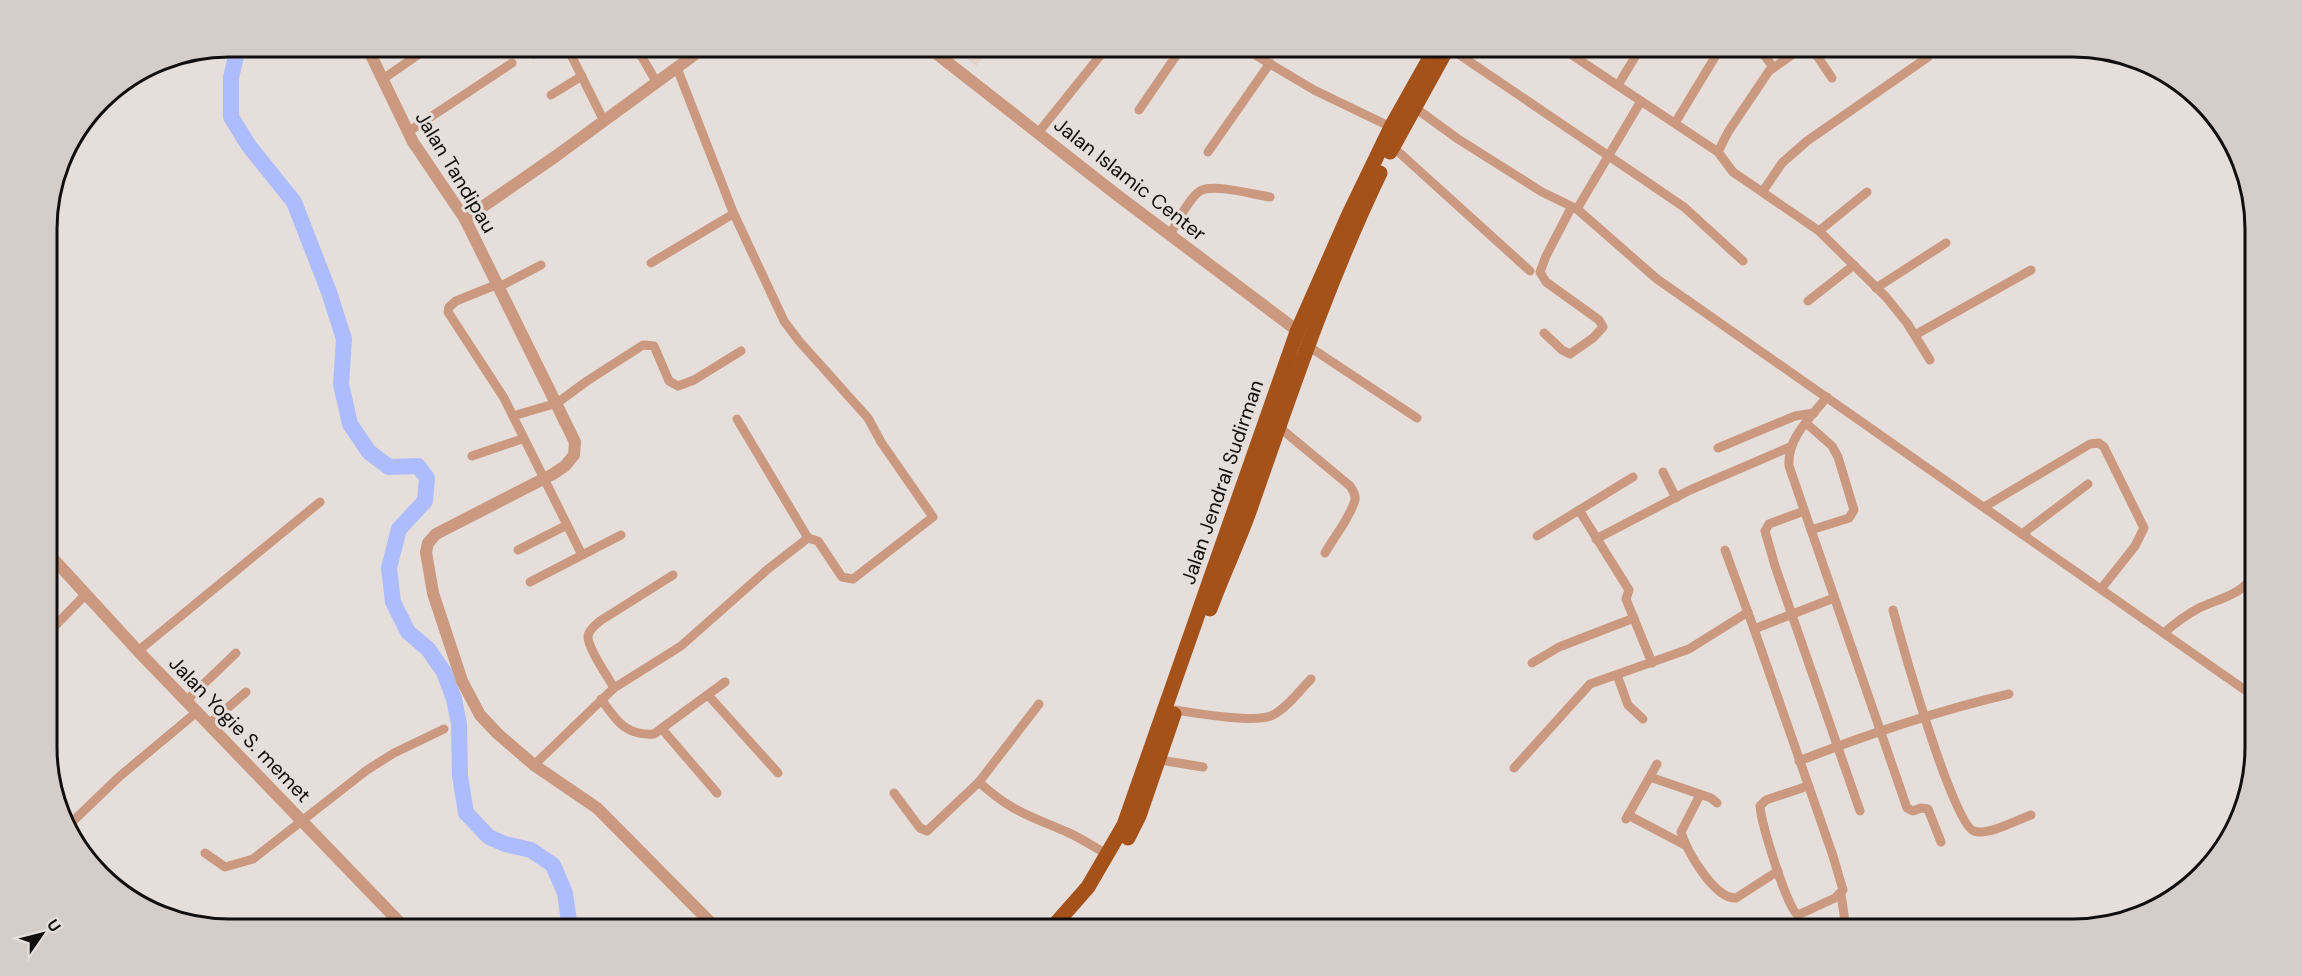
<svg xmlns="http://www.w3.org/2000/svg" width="2302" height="976" font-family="'DM Sans',sans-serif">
<rect width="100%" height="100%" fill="#e6deda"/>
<path fill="#e1d2ca" d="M953,47H992L976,66Z"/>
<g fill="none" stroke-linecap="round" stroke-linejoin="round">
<path stroke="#adbcfd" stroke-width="16" d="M238,47L231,78V117L249,146L294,202L329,292L344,339L341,384L350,424L369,452L389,467L418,466L427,478L425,501L399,529L389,568L393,602L408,632L428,649L444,672L454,699L459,724L460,776L466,813L489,837L505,844L531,850L553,865L565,893L570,929"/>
<g stroke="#ca997f" stroke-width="9">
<path d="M567,47L604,121"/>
<path d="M636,47L657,83"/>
<path d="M1242,47L1314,90L1393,128"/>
<path d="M1448,47L1684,207L1743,261"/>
<path d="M1758,47L1773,67"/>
<path d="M1811,47L1832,78"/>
<path d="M1867,47L1868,49"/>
<path d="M533,54L551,47"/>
<path d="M383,79L429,47"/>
<path d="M1618,85L1641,47"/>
<path d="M551,95L582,76"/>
<path d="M1641,101L1718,152L1733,172L1819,231L1886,297L1907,323L1930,360"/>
<path d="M1414,107L1458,139L1542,192L1577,209L1641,101L1560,47"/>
<path d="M1139,110L1182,47"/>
<path d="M1675,123L1721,47"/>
<path d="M408,132L512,63"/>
<path d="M1038,133L1107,47"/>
<path d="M1393,147L1530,271"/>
<path d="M1208,152L1270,63"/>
<path d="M1718,152L1728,132L1769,71L1803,47"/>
<path d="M1763,191L1782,163L1807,141L1928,57"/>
<path d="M1577,209L1657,279L2255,697"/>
<path d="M1819,231L1867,192"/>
<path d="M1170,234C1177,223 1189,198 1200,191C1213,183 1255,195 1270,197"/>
<path d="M651,263L733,214"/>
<path d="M498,284L456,301L449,307L448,312L504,398L582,555"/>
<path d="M499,287L541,265"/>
<path d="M1876,288L1946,243"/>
<path d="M1808,301L1854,265"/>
<path d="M1544,333L1562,350L1570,354L1593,338L1603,327L1599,320L1546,282L1540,272L1546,256L1571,208"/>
<path d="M1915,335L2031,270"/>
<path d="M1308,346L1417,418"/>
<path d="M1827,397C1810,418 1787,438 1789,466L1907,808L1913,811L1921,808L1928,809L1941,842"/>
<path d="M513,416L557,403L587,381L643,345L654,346L669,381L678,386L694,380L741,351"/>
<path d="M737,419L808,538"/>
<path d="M1806,423L1832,446L1838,457L1854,510L1849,518L1811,530"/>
<path d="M1279,427L1350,486C1353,491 1356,495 1355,500C1350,518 1334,537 1325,553"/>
<path d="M1718,448L1795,416L1814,413"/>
<path d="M472,456L522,439"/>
<path d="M1663,472L1676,498"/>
<path d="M1984,507L2090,444L2099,443L2104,447L2144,528L2135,546L2101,589"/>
<path d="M1579,510L1629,590L1626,599L1652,663"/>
<path d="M1804,511L1769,524L1765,531L1775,566L1860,811"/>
<path d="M2022,534L2088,484"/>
<path d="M1537,536L1633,477"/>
<path d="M1596,539L1690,490L1790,447"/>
<path d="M518,550L567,525"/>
<path d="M1725,550L1754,629"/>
<path d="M530,582L621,535"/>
<path d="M1893,610C1901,640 1953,825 1974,831C1988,836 2017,820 2031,815"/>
<path d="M48,633L85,595"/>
<path d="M2164,633C2175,623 2186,615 2199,608C2220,598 2243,595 2255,573"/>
<path d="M138,651L320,502"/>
<path d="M1532,663L1559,647L1634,618"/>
<path d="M1617,675L1628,705L1643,719"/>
<path d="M614,688C608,677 587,647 588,636C589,629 596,625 600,621L673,575"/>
<path d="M708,695L778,773"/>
<path d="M601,699C616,720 625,736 654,734L725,682"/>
<path d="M187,700L236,653"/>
<path d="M1039,704L979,782C1010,811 1030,816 1067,832C1081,838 1094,847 1108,855"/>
<path d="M1175,710C1195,713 1257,724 1273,715C1288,707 1299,691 1311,679"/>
<path d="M209,724L246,692"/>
<path d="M662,729L717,793"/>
<path d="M1160,760L1203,767"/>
<path d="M1799,761C1868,734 1937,711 2009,694"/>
<path d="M534,765L614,688L681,646L768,569L808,538L818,541L842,577L853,579L933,517L881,442L868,418L799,341L784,321L733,212L677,68"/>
<path d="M1514,768L1590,684L1689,649L1748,612"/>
<path d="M1650,777L1711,798L1717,803"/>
<path d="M1808,786L1766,800L1760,806C1761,822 1787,909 1798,915L1835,898L1843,890L1833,856L1754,629L1834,598"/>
<path d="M894,793L920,828L927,831L979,782"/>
<path d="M1700,795L1681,832C1687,851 1714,899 1736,898L1778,871"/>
<path d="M1628,815L1685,845"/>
<path d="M1626,819L1657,764"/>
<path d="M70,824L120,776L198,711"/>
<path d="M205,853L225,867L253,859L367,770L394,753L444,729"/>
<path d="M1841,894L1846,929"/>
</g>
<g stroke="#ca997f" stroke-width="12">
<path d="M367,47L413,142L465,219L575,442L574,455L565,466L553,474L436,534L428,543L426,552L433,593L462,681L480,715L498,734L534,765L597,808L717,929"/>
<path d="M928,47L1117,195L1303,335"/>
<path d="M465,219L556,156L705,47"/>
<path d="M48,553L138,651L406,929"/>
</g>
<g stroke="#a4511a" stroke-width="15">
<path d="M1390,152L1448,47"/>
<path d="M1210,609C1222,576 1237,545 1249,512C1289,398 1327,283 1380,173"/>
<path d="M1128,838L1139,816L1174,714"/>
<path d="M1051,929L1088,887L1124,825L1297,332L1349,214L1391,127L1436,47"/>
</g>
</g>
<g text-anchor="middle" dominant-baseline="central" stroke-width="6" stroke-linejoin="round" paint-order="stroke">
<g font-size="20" fill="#110e0d" stroke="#e6deda">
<text transform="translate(456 172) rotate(59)">Jalan Tandipau</text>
<text transform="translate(1130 179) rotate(38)">Jalan Islamic Center</text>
<text transform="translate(1222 482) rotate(-71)">Jalan Jendral Sudirman</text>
<text transform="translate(240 729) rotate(46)">Jalan Yogie S. memet</text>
</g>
</g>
<path d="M0 0H2302V976H0ZM229 57H2073A172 172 0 0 1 2245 229V747A172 172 0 0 1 2073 919H229A172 172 0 0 1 57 747V229A172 172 0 0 1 229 57Z" fill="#d5cdca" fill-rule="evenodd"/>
<path fill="none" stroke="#110e0d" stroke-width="3" d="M229 57H2073A172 172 0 0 1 2245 229V747A172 172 0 0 1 2073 919H229A172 172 0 0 1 57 747V229A172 172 0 0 1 229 57Z"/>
<g transform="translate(42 934) rotate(55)" stroke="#e6deda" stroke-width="4.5" paint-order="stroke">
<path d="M0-4.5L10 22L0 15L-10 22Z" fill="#110e0d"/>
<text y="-9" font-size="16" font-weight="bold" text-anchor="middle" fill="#110e0d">U</text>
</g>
</svg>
